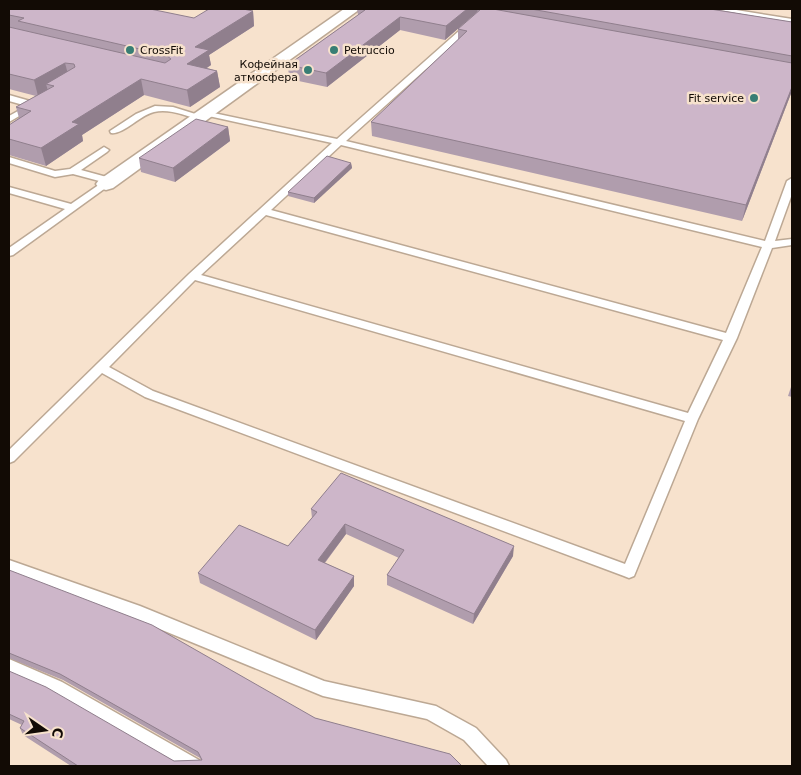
<svg xmlns="http://www.w3.org/2000/svg" width="801" height="775" font-family="'DejaVu Sans',sans-serif">
<rect width="100%" height="100%" fill="#f7e2cd"/>
<g fill="none" stroke-linecap="round" stroke-linejoin="round">
<defs>
<g id="lane">
<path d="M714,9H730L792,19V23Z"/>
<path d="M468,23L475,25L346,141L765,241L787,181L792,178V194L775,241L792,239V245L772,248L737,338L698,419L634,576L629,578L624,576L145,397L102,373L14,461L9,463V450L189,274L332,143L204,115V111L337,139ZM341,145L762,247L726,333L271,210ZM266,215L723,340L688,413L201,275ZM195,280L685,421L625,564L153,391L109,367Z"/>
<path d="M9,95L37,103L38,105L9,122V116L27,106L9,101Z"/>
<path d="M155,106L173,107L205,117L201,120C186,116 169,108 154,112C140,115 123,135 111,133L110,131L136,114Z"/>
<path d="M104,147L109,150L107,152L81,170L114,179V183L111,184L13,255L9,256V248L65,209L9,193V187L71,204L103,182L73,174L55,177L9,163V157L55,171L70,169Z"/>
<path d="M9,560L140,606L324,681L436,706L476,728L506,760L509,766H488L464,740L427,719L323,696L128,616L9,572Z"/>
<path d="M9,659L62,682L199,760L202,766H177L50,692L9,674Z"/>
</g>
<path id="street" d="M344,9H360L113,188L106,190L99,188L96,184L99,180Z"/>
</defs>
<use href="#lane" stroke="#bca894" stroke-width="3"/>
<use href="#street" stroke="#bca894" stroke-width="3"/>
<use href="#lane" fill="#fff" fill-rule="evenodd"/>
<use href="#street" fill="#fff" fill-rule="evenodd"/>
</g>
<g fill="#b09dad">
<path d="M9,9L194,18L253,11L254,26L209,55L211,65L207,68L217,71L220,87L190,107L144,95L82,135L83,141L46,166L9,155V125L19,118L16,107L36,96L9,89Z"/>
<path d="M357,9H710L792,22V91L742,221L372,136L371,122L458,40V29L477,12L445,40L400,30L327,87L289,79L288,65L358,15Z"/>
<path d="M228,127L230,141L175,182L141,172L139,158Z"/>
<path d="M351,163L352,168L314,203L288,196V192Z"/>
<path d="M792,384V397L788,396Z"/>
<path d="M311,509L513,556L473,624L387,585V575L399,558L346,534L325,563L354,576V586L316,640L200,583L198,573L288,546L312,518Z"/>
<path d="M9,570L315,718L462,766H71L23,735L20,728L22,725L9,719V671L174,761L201,760L200,758L63,680L9,658Z"/>
</g>
<g fill="#907f8d">
<path d="M467,9H478L477,12L445,40L446,26Z"/>
<path d="M253,11L254,26L209,55L211,65L189,79L187,64L195,47Z"/>
<path d="M400,17V30L327,87L326,73Z"/>
<path d="M65,63L69,78L54,86L46,84L48,91L38,96L34,80Z"/>
<path d="M217,71L220,87L190,107L187,90Z"/>
<path d="M141,79L144,95L82,135L83,141L46,166L41,148L72,122Z"/>
<path d="M792,87V91L742,221L746,205Z"/>
<path d="M228,127L230,141L175,182L173,168Z"/>
<path d="M351,163L352,168L314,203V198Z"/>
<path d="M345,524L346,534L319,570L318,560Z"/>
<path d="M514,546L513,556L473,624L474,614Z"/>
<path d="M354,576V586L316,640L315,630Z"/>
</g>
<g fill="#cdb6c9" stroke="#907f8d">
<path d="M9,9H150L194,18L209,9H243L253,11L195,47L209,50L187,64L217,71L187,90L141,79L72,122L79,124L41,148L9,139V125L31,111L16,107L54,86L46,84L75,67L74,64L65,63L34,80L9,74V27L165,63L171,59L166,55L18,21L24,18L9,15Z"/>
<path d="M360,9H467L446,26L400,17L326,73L288,65L365,10Z"/>
<path d="M481,9H493L792,63V87L746,205L371,122L467,31L458,29Z"/>
<path d="M531,9H710L792,22V56Z"/>
<path d="M196,119L228,127L173,168L139,158Z"/>
<path d="M327,156L351,163L314,198L288,192Z"/>
<path d="M341,473L514,546L474,614L387,575L404,550L345,524L318,560L354,576L315,630L198,573L239,525L288,546L317,512L311,509Z"/>
<path d="M9,570L152,625L315,718L450,754L462,766H78L20,728L24,721L9,714V671L46,687L174,761L202,760L198,752L60,674L9,653Z"/>
</g>
<g fill="#387e74" stroke="#f7e2cd" stroke-width="2">
<circle cx="130" cy="50" r="5"/>
<circle cx="334" cy="50" r="5"/>
<circle cx="308" cy="70" r="5"/>
<circle cx="754" cy="98" r="5"/>
</g>
<g text-anchor="middle" dominant-baseline="central" stroke-width="5" stroke-linejoin="round" paint-order="stroke">
<g font-size="11" fill="#120b05" stroke="#f7e2cd" text-anchor="start">
<text x="140" y="50">CrossFit</text>
<text x="344" y="50">Petruccio</text>
<text x="298" y="64" text-anchor="end">Кофейная<tspan x="298" dy="13">атмосфера</tspan></text>
<text x="744" y="98" text-anchor="end">Fit service</text>
</g>
</g>
<rect width="801" height="775" fill="none" stroke="#120b05" stroke-width="20"/>
<g transform="translate(45 730) rotate(103)" stroke="#f7e2cd" stroke-width="4" paint-order="stroke">
<path d="M0-4L9 19L0 12L-9 19Z" fill="#120b05"/>
<text y="-8" font-size="14" font-weight="bold" text-anchor="middle" fill="#120b05">С</text>
</g>
</svg>
